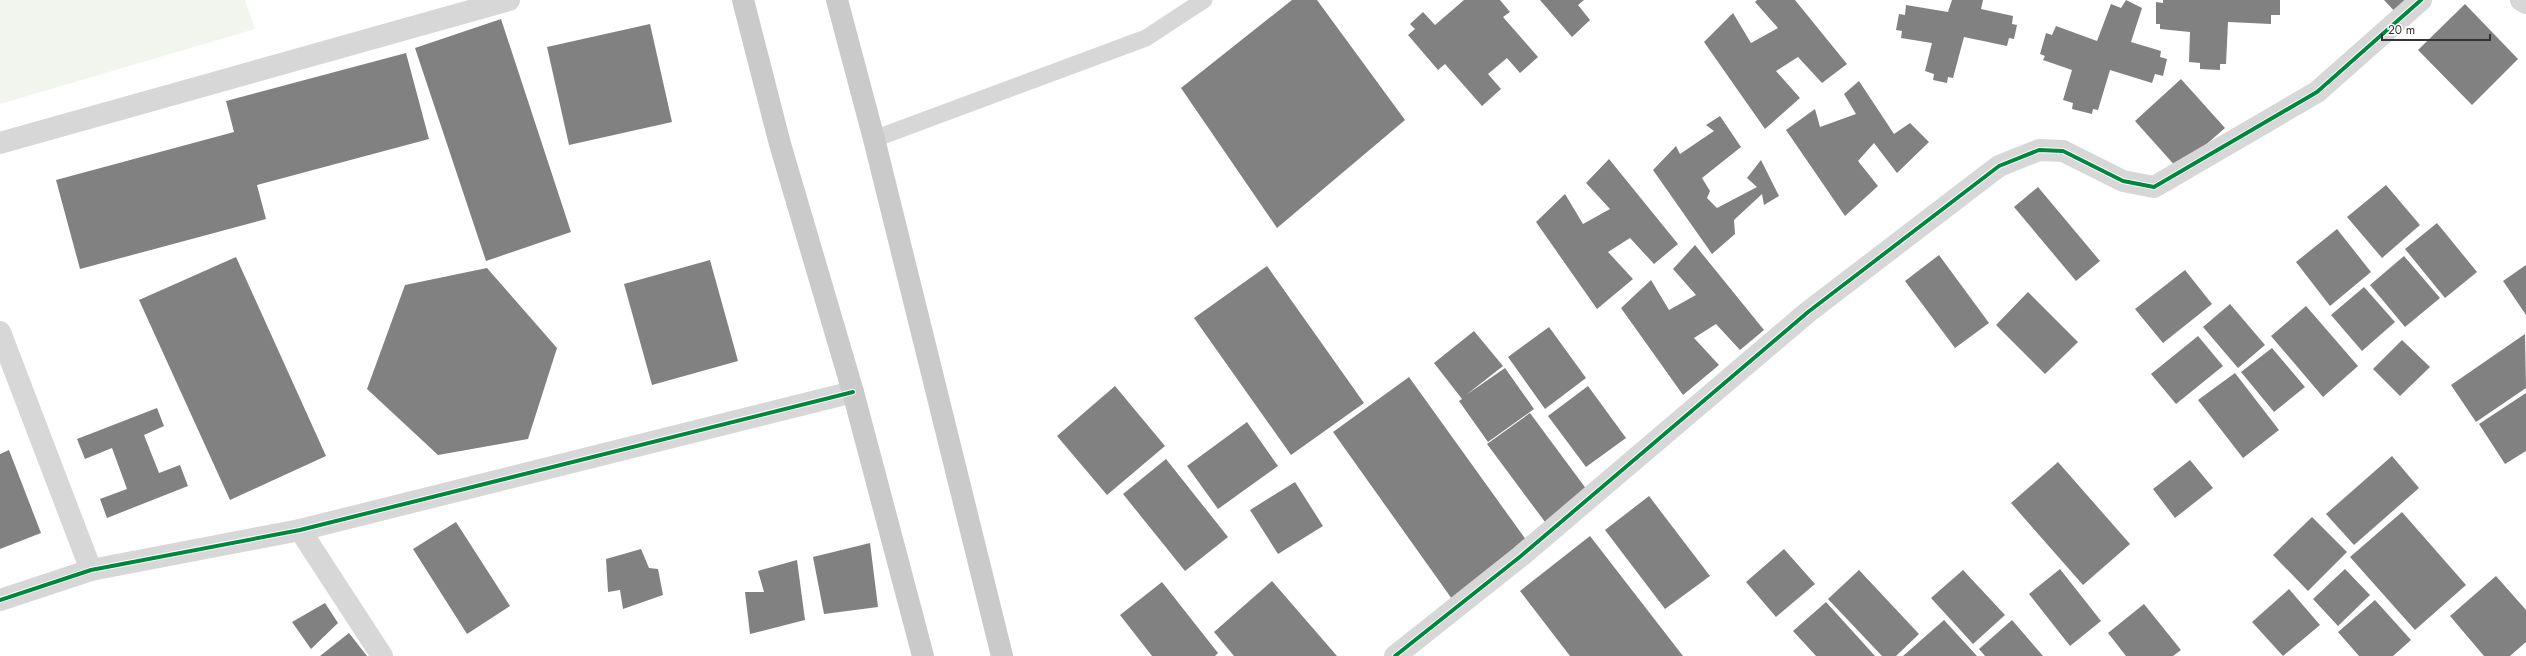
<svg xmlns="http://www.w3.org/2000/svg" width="2526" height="656" font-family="Jost,sans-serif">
<rect width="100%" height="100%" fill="#fff"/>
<path fill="#f1f5ed" d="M0,0H245L255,29L0,104Z"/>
<g fill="#818181">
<path d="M1292,0H1317L1405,120L1277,228L1181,88Z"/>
<path d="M1464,0H1500L1510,12L1503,17L1538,57L1520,73L1507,58L1488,74L1501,89L1482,106L1445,64L1438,70L1408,35L1415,29L1410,24L1423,12L1435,25Z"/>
<path d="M1540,0H1584L1578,5L1590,20L1572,37Z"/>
<path d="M1757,0H1795L1847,64L1822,83L1798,57L1776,71L1800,98L1765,129L1704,42L1733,13L1751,43L1778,28L1755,2Z"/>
<path d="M1952,0H1983L1981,9L2013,16L2012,24L2017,25L2014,39L2009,38L2007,46L1964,37L1953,78L1948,77L1947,83L1933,80L1934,74L1925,71L1932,43L1901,38L1902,31L1896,30L1899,14L1905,15L1906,5L1948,12Z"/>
<path d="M2126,0L2142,8L2131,42L2161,51L2160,57L2167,59L2163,76L2155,74L2152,83L2110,70L2098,110L2093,109L2092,114L2072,109L2073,103L2063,100L2072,70L2043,60L2045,56L2040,54L2046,33L2052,35L2056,26L2097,41L2111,4L2121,8Z"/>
<path d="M2163,0H2280V15H2271V24L2228,22L2226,64H2220V70L2200,69V63L2189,62L2190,32L2160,29V24H2156V2L2163,3Z"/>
<path d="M2384,0H2415L2399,16Z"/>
<path d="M2465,4L2518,59L2472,105L2418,50Z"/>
<path d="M501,19L571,232L486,261L415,48Z"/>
<path d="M650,24L672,122L569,145L547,47Z"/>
<path d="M406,53L429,139L257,185L266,219L80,269L56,180L234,132L226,101Z"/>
<path d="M2181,79L2225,128L2178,169L2135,121Z"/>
<path d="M1859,81L1894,134L1910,123L1929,142L1897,173L1874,143L1858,161L1878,186L1845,216L1786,130L1815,109L1820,127L1856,114L1844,94Z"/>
<path d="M1720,116L1741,147L1702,178L1710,191L1707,198L1717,208L1757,187L1747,178L1761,160L1779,196L1764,205L1762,194L1734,220L1735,234L1712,254L1653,170L1676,146L1680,154L1714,131L1706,125Z"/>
<path d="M1609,159L1678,244L1654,264L1630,238L1608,252L1633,279L1597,309L1536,222L1565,194L1583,224L1610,209L1586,183Z"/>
<path d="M2386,185L2420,225L2382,258L2347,217Z"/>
<path d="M2038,187L2100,261L2076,281L2014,207Z"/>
<path d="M2437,223L2477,272L2445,298L2405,249Z"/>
<path d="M2337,229L2371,272L2330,306L2296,262Z"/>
<path d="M1695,245L1764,330L1740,350L1716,324L1694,338L1719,365L1683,395L1621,308L1651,280L1669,310L1696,295L1673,269Z"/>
<path d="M1939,255L1989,323L1955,348L1905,281Z"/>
<path d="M2404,256L2440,298L2405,327L2370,285Z"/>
<path d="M236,257L326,456L230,500L139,300Z"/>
<path d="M710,260L738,361L652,385L624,284Z"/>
<path d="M2526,265V315L2503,281Z"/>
<path d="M1267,266L1364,403L1291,455L1194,318Z"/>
<path d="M487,268L557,348L528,439L438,455L367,389L405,285Z"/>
<path d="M2185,270L2212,304L2163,343L2135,309Z"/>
<path d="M2364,287L2395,322L2362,351L2331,315Z"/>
<path d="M2028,292L2078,342L2045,374L1996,325Z"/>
<path d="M2230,304L2265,345L2238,368L2203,327Z"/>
<path d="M2306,306L2358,366L2323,397L2271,336Z"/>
<path d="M1549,327L1586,378L1545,409L1508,357Z"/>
<path d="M1474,331L1503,366L1466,395L1505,368L1534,409L1488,442L1459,401L1462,399L1434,363Z"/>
<path d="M2525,334L2526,388L2476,422L2451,385Z"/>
<path d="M2198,336L2223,366L2176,404L2151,374Z"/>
<path d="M2402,340L2430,367L2400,396L2373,369Z"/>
<path d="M2272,348L2305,387L2274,412L2241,372Z"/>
<path d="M2235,373L2279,430L2243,458L2198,400Z"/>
<path d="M1409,377L1529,544L1452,599L1333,432Z"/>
<path d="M1115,386L1165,446L1107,495L1057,436Z"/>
<path d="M1588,386L1626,438L1586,467L1548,416Z"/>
<path d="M2526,393V451L2505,464L2479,424Z"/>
<path d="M157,408L164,426L144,435L159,473L180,465L188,486L107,518L100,499L127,489L112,448L85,459L77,439Z"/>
<path d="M1530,413L1590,494L1548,526L1487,444Z"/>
<path d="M1247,422L1278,466L1218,509L1187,466Z"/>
<path d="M9,450L41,533L0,549V454Z"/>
<path d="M2392,456L2419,488L2354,545L2326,514Z"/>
<path d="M1166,459L1228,537L1185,571L1123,494Z"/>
<path d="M2190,460L2213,488L2175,518L2153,489Z"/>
<path d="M2058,462L2130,544L2083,585L2011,503Z"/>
<path d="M1295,482L1323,526L1278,554L1250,510Z"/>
<path d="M1649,496L1710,576L1665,609L1605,530Z"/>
<path d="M2402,512L2466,585L2415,630L2350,557Z"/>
<path d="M2312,517L2347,552L2308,591L2273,555Z"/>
<path d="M456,522L510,606L467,634L413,549Z"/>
<path d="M1590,536L1683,656H1570L1520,591Z"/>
<path d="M870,543L878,607L824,614L813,557Z"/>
<path d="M641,549L649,568L658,569L663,595L623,609L620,590L608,592L606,559Z"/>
<path d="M1784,549L1815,584L1776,617L1746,582Z"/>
<path d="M797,560L805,620L750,634L745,592H764L758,571Z"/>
<path d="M2060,569L2101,621L2070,646L2029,594Z"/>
<path d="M2345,569L2370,595L2338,626L2313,599Z"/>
<path d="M1859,570L1919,634L1896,656H1882L1828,599Z"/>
<path d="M1963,570L2005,615L1973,644L1931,598Z"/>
<path d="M2496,576L2526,610V642L2510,656H2484L2450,616Z"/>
<path d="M1272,581L1337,656H1234L1214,632Z"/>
<path d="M1162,582L1218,653L1215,656H1152L1120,615Z"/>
<path d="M2289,589L2320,625L2283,656L2252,622Z"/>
<path d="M2375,600L2411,640L2393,656H2359L2338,632Z"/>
<path d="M1826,602L1875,656H1816L1793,631Z"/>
<path d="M325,603L338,623L311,649L292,622Z"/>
<path d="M2144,604L2181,650L2173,656H2126L2108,633Z"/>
<path d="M1944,620L1977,656H1903Z"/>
<path d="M2012,620L2043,656H1985L1979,649Z"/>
<path d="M349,633L367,656H320Z"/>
</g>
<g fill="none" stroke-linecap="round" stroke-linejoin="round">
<path stroke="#d7d7d7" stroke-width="17" d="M874,139L1146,38L1204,0"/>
<g stroke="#d7d7d7" stroke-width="22">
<path d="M2521,0L2526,3"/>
<path d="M0,143L509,0"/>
<path d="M0,332L91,570"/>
<path d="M300,530L382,656"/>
<path d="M0,600L91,570L300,530L853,392"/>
<path d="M1395,656L1521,556L1808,312L1999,166L2039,150L2063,151L2123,181L2154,187L2317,92L2421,0"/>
</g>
<g stroke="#cacaca" stroke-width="22">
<path d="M743,0L780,144L853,392L923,656"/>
<path d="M837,0L874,139L1002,656"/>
</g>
<defs>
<g id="cycleway">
<path d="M0,600L91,570L300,530L853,392"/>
<path d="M1395,656L1521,556L1808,312L1999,166L2039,150L2063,151L2123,181L2154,187L2317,92L2421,0"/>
</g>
</defs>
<use href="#cycleway" stroke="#fff" stroke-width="6"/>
<use href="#cycleway" stroke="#00873e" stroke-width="4"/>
</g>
<path d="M2382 34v6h108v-6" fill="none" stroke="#333333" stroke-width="2"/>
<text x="2388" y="34" font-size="12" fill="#333333" stroke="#ffffff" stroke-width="3" paint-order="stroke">20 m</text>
</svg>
